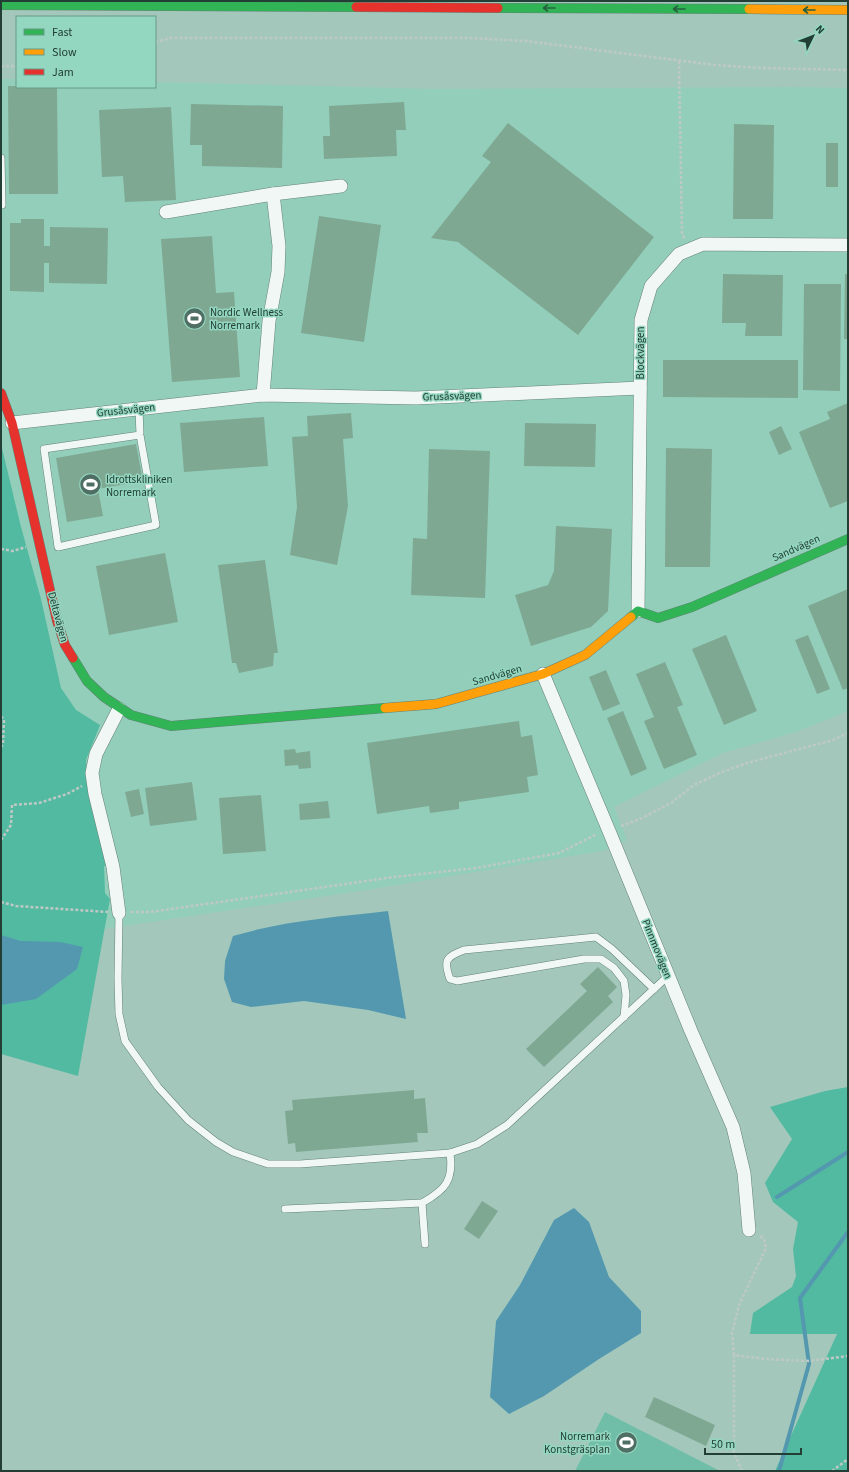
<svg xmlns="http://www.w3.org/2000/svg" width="849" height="1472" font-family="'Source Sans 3',sans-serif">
<rect width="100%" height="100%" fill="#a3c8bb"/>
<path fill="#92ceba" d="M1,79H17V87H155V82L434,89L792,87L848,88V711L796,732L723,753L614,807L627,840L602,851L366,890L104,929L105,893L90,793L86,760L100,725L76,710L61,688L41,599L21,528L1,444Z"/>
<path fill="#70bea7" d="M605,1412L720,1471H575Z"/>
<g fill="#52baa1">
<path d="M1,444L21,527L41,599L61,688L76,710L100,725L86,760L89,792L107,866H104L105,893L110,899L78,1076L1,1054Z"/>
<path d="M848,1087V1471H775L837,1334H750L753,1313L792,1287L796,1276L793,1249L798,1222L773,1202L765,1183L792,1139L770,1107L825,1091Z"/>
</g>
<g fill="#5398af">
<path d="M388,911L406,1019L368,1010L304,1001L251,1007L232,1002L224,979L225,961L233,936C283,921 336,917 388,911Z"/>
<path d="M1,935L21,941L60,942L83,947L77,969L36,999L1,1005Z"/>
<path d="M574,1208L589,1222L609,1277L641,1311V1333L599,1359L544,1396L509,1414L490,1397L496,1321L520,1285L554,1220Z"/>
</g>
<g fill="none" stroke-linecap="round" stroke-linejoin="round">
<g stroke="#5398af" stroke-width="4">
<path d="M777,1197L848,1152"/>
<path d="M779,1471L809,1364L800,1298L848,1232"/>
</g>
</g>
<g fill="#7fa893">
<path d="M8,86L57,87L58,194H9Z"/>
<path d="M404,102L406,130H396L397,156L324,159L323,136H330L329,106Z"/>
<path d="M191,104L283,106L282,168L202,166V145H190Z"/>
<path d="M171,107L176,200L125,202L123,176L102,177L99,110Z"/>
<path d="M508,123L654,237L578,335L458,242L431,238L491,162L482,156Z"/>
<path d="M734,124L774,125L773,219H733Z"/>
<rect x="826" y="143" width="12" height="44"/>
<path d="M319,216L381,225L364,342L301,333Z"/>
<path d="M21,219H44V246H50V227L108,228L107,284L49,283V263H44V292L10,291V223H21Z"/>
<path d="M212,236L216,293L234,292L240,377L172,382L161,239Z"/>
<path d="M723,274L783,275L782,336H745L746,323H722Z"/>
<path d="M845,274H848V339H844Z"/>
<path d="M804,284H841L840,391L803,390Z"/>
<path d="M663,360H798V398L663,397Z"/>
<path d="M848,403V501L830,508L799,432L830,419L827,412Z"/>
<path d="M351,413L353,438L343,439L348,506L337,565L290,555L297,507L292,437L308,436L307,416Z"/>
<path d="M264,417L268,466L184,472L180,423Z"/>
<path d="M525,423L596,424L595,467L524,466Z"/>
<path d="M781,426L792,449L779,455L769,432Z"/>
<path d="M136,444L143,481L98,489L103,516L67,522L56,458Z"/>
<path d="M666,448L712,449L710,567H665Z"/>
<path d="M429,449L490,451L485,598L411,595L413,538L427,539Z"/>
<path d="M556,526L612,529L608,611L591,627L531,646L515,595L548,585L554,571Z"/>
<path d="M165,553L178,622L109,635L96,566Z"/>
<path d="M265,560L278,653H274L273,666L239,673L236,663H232L218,565Z"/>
<path d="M848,589V688L843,690L808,606Z"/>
<path d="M726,635L757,711L724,725L692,649Z"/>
<path d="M808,635L830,689L817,694L795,640Z"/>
<path d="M665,662L683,705L677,707L697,755L664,769L644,721L654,717L636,674Z"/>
<path d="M606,670L620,704L603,711L589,677Z"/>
<path d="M623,711L647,769L631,776L607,718Z"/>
<path d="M519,721L521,737L532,735L538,775L527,777L529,792L459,802V809L430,813L429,806L377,814L367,743Z"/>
<path d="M295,749L296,753L310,751L311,768L299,769L298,765L285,766L284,750Z"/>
<path d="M192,782L197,820L150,826L145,788Z"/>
<path d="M139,789L144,814L131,817L125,792Z"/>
<path d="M261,795L266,851L223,854L219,798Z"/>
<path d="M328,801L330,818L300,820L299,804Z"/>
<path d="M598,967L617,987L608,996L613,1002L544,1067L526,1049L587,991L580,984Z"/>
<path d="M414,1090V1099L425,1098L428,1133H417L418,1142L296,1152L295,1143L288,1144L285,1111L293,1110L292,1100Z"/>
<path d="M482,1201L498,1211L479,1239L464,1229Z"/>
<path d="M654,1397L715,1425L706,1446L645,1417Z"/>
</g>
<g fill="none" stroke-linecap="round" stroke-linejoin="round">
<defs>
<g id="lane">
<path d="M1,158L2,205H1"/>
<path d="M139,409L140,435L156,525L58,547L44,449L140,435"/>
<path d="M119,913L118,979L119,1014L125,1041L158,1087L188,1120L216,1142L233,1152L268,1164H300L450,1153L477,1144L507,1125L668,976"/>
<path d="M624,1017L626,995L624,981L614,968L601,959H584L457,981L450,979C443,960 446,957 464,950L596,937L612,949L654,989"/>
<path d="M285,1209L422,1203"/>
<path d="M425,1244L422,1203C445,1190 454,1181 450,1153"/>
</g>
<g id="street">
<path d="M166,212L273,194L341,186"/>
<path d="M263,395L269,321L278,272L279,246L273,194"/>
<path d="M12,423L263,395L416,398L640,388"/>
<path d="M638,611L641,320L651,286L679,254L703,244L848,245"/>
<path d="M543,674L609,831L691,1031L733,1127L744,1173L749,1230"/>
<path d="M119,709L96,754L92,773L95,794L113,867L119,913"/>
</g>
<g id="fast">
<path d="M1,5L356,7"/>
<path d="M498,8L749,9"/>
<path d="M631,617L638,611L658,618L692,607L848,539"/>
<path d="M73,658L87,681L104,697L131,715L171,726L385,708"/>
</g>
<g id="slow">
<path d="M749,9L848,10"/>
<path d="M385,708L436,704L543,674L585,655L631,617"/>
</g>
<g id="jam">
<path d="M356,7L498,8"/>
<path d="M1,393L12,423L57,621L65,645L73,658"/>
</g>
</defs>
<use href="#lane" stroke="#648278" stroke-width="8"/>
<use href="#street" stroke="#648278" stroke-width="14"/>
<use href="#fast" stroke="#648278" stroke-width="10"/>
<use href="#slow" stroke="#648278" stroke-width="10"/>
<use href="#jam" stroke="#648278" stroke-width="10"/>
<g stroke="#bec9c5" stroke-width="2.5" stroke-dasharray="3 2" stroke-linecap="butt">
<path d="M155,42L171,38H468L526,41L715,65L762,68L848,70"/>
<path d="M679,61L682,234L685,239"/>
<path d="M1,66H17"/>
<path d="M1,549L13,551L26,547"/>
<path d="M1,716L4,720L3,744L1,747"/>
<path d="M621,826L640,819L671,803L694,785L722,772L747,763L833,740L848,733"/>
<path d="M1,840L11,825L12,805L39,803L67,794L82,786"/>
<path d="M1,902L16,906L108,912"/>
<path d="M131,912H150L394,877L476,868L559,853L597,834"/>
<path d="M734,1355L732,1333L739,1305L766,1248L764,1239L759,1235"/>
<path d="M742,1471L734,1452V1355L766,1359L809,1361L848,1356"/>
<path d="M832,1471L848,1459"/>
</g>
<use href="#lane" stroke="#f1f7f5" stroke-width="7"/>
<use href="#street" stroke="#f1f7f5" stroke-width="13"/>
<use href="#fast" stroke="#30b455" stroke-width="9"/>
<use href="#slow" stroke="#ff9f0a" stroke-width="9"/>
<use href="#jam" stroke="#e5322d" stroke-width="9"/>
</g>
<defs><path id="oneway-shaft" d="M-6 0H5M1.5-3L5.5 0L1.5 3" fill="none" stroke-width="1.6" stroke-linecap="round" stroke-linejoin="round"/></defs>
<g stroke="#26613f">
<use href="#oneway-shaft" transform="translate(549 8) rotate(-180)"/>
<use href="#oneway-shaft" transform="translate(679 9) rotate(-180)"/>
<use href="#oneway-shaft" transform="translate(809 10) rotate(-180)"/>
</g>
<defs>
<symbol id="stadium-disc" viewBox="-11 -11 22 22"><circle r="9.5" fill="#4f6e64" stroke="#94d7c0"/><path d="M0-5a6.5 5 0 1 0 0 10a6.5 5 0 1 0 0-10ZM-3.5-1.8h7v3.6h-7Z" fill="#fff"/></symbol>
</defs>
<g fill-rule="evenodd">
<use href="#stadium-disc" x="182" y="306" width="25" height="25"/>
<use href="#stadium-disc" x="78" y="472" width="25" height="25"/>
<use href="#stadium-disc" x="614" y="1430" width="25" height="25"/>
</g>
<g text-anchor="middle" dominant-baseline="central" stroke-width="3" stroke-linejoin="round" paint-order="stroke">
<g font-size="11" fill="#223e35" stroke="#94d7c0" text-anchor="start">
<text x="210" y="312">Nordic Wellness<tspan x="210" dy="13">Norremark</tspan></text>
<text x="106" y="479">Idrottskliniken<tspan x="106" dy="13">Norremark</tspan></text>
<text x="610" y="1436" text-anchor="end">Norremark<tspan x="610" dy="13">Konstgräsplan</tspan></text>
</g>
<g font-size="11" fill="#223e35" stroke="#94d7c0">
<text transform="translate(640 353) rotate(-90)">Blockvägen</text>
<text transform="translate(452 396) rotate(-2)">Grusåsvägen</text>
<text transform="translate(126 410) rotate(-6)">Grusåsvägen</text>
<text transform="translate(796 548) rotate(-24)">Sandvägen</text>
<text transform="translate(58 617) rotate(75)">Deltavägen</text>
<text transform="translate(497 675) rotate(-16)">Sandvägen</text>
<text transform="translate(657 949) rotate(68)">Pinnmovägen</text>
</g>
</g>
<rect width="849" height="1472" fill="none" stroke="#223e35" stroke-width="4"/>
<rect x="16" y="16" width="140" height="72" fill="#94d7c0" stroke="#669a88"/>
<rect x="24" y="29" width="20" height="6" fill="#30b455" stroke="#669a88"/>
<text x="52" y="36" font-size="12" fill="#223e35">Fast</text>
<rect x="24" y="49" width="20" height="6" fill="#ff9f0a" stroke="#669a88"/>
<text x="52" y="56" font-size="12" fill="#223e35">Slow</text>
<rect x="24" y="69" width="20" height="6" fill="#e5322d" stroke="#669a88"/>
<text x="52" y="76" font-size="12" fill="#223e35">Jam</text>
<g transform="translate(813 36) rotate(47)" stroke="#94d7c0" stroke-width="3" paint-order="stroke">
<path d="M0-3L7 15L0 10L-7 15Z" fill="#223e35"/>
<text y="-6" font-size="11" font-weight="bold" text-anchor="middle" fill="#223e35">N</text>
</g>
<path d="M705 1448v6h96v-6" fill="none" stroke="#223e35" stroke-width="2"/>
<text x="711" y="1448" font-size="12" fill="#223e35" stroke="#94d7c0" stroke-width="3" paint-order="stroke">50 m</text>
</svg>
